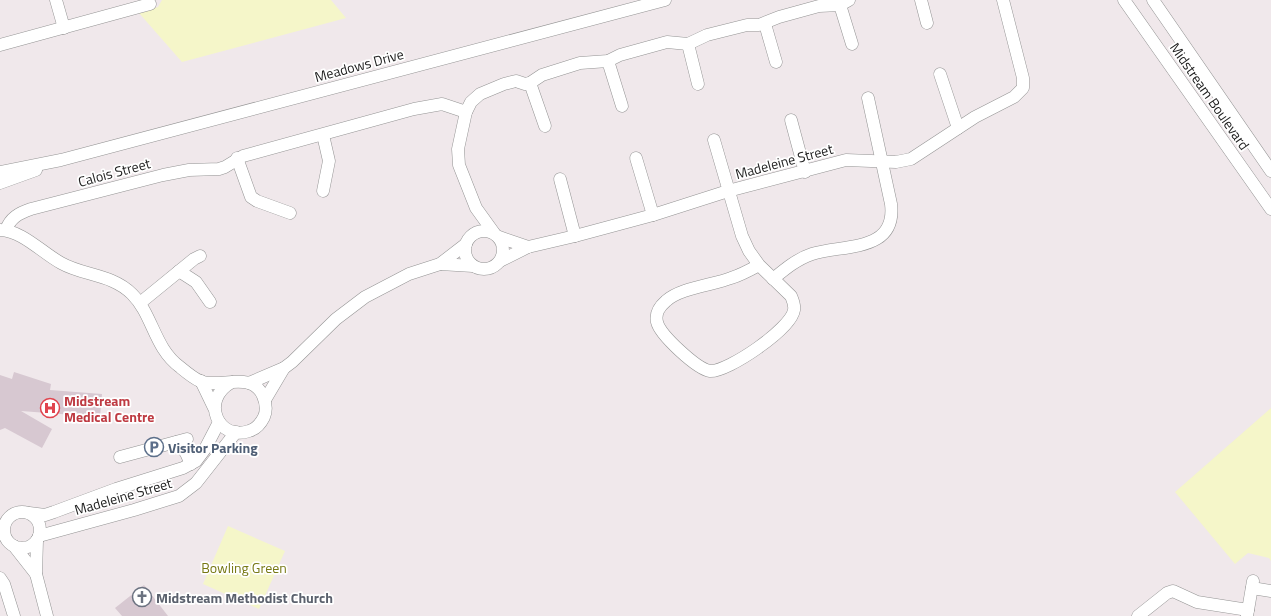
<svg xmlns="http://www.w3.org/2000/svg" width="1271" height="616" font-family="'Titillium Web',sans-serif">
<rect width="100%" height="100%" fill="#f0e8eb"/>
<g fill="#f5f6c9">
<path d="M162,0H331L346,18L182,62L139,13L158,7Z"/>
<path d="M1271,408V561L1269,558L1248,553L1235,564L1175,492Z"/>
<path d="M228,526L285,551L259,609L203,584Z"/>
</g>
<g fill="#d7c8d1">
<path d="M14,372L51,384L50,390L102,394L100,417L21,411L52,429L42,448L5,428L0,430V375L12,379Z"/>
<path d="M144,585L168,616H122L115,608Z"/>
</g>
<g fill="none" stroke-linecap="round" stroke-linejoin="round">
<defs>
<g id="minor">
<path d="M56,0L64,28"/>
<path d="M921,0L927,23"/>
<path d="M1124,0L1271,209"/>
<path d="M1153,0L1271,171"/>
<path d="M840,5L852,44"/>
<path d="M765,24L776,62"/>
<path d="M688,44L698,84"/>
<path d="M0,45L150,4"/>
<path d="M608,61L622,106"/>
<path d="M940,74L958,128"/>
<path d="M530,83L545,126"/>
<path d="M791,120L805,172"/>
<path d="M323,135L329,161L323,191"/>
<path d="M714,140L742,236L749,251L759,265L791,296C793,301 795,305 794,310C791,329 728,372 710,371C697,369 660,335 657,322C655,313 659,307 666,301C680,288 713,285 731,278C741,275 750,270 759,265"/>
<path d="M237,158L251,197L257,201L290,213"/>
<path d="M636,158L653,215"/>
<path d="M0,172L61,160L665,0"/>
<path d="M560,179L575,236"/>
<path d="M0,183L36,170"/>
<path d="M0,230C23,231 41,252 61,263C84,276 112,274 132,294C153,315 154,348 180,367C186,372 193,378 200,381C220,389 252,370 263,396C266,403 267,410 264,417C261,423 256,429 249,431C219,442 199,400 232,382"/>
<path d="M6,230C10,218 19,213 31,209L163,175L189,170L219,169L225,167L243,156L414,109L442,104L466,112"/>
<circle cx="484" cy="250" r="19"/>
<path d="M494,233L476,208L459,165L458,149L466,112L471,102L480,94L504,84L516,81L525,84L530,83L542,75L580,63L608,61L620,55L667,42L688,44L707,35L747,25H759L779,17L819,6L840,5L849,0"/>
<path d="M499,237L528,247"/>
<path d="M500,261L528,247L575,236L653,215L728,191L846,160L896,162L911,159L975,117L1014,97L1023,88V78L1003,0"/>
<path d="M440,264L473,266"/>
<path d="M179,271L196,282L210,302"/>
<path d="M773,279C785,269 797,259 812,254C843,244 897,253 891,204L868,98"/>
<path d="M140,303L194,259L200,256"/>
<path d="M201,381L214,408"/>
<path d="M249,383L284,368L292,362L336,319L365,297L409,274L440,264L466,244"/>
<path d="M265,400L284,368"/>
<path d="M177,442L186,453L191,464"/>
<path d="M120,457L187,439"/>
<circle cx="22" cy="530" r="18"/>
<path d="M29,513L45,515L54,512L116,489L183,468L196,461L205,449L219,422"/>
<path d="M39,536L134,510L179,496L196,483L236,432"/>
<path d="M37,540L36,574L47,616"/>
<path d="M14,546L36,574"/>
<path d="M0,578L4,584L14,616"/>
<path d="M1252,588L1271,591"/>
<path d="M1138,616L1167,593L1173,591L1197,602L1248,610"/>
<path d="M1247,616L1253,581"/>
</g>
</defs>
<use href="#minor" stroke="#949494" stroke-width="13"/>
<use href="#minor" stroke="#fff" stroke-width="12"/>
</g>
<defs>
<symbol id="hospital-ring" viewBox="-11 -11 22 22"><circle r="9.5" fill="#fff" stroke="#e0444e" stroke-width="1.5"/><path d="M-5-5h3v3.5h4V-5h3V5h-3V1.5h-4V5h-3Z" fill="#e0444e"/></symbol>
<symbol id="parking-ring" viewBox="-11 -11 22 22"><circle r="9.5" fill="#fff" stroke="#5c6f8a" stroke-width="1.5"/><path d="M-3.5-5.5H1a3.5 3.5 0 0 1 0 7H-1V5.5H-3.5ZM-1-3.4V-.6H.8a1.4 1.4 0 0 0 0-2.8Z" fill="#5c6f8a"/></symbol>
<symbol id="church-ring" viewBox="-11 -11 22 22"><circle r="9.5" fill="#fff" stroke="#6b7280" stroke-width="1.5"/><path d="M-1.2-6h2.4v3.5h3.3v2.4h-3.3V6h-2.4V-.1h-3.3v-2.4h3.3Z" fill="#6b7280"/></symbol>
</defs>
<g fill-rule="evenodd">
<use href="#hospital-ring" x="39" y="397" width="22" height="22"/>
<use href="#parking-ring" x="143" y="436" width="22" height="22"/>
<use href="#church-ring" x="131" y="586" width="22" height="22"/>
</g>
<g text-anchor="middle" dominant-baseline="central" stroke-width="3.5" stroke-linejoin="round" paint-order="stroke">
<g font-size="14" fill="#202020" stroke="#fff">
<text transform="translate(359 65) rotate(-15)">Meadows Drive</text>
<text transform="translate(1210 96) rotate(55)">Midstream Boulevard</text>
<text transform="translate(784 161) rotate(-15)">Madeleine Street</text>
<text transform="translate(114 172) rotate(-15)">Calois Street</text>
<text transform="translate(123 496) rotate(-16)">Madeleine Street</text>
</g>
<g font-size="14" font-weight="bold" fill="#be3a42" stroke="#fff" text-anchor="start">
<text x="64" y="400">Midstream<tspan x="64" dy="16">Medical Centre</tspan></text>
</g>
<g font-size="14" font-weight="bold" fill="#4e5e75" stroke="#fff" text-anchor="start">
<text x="168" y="447">Visitor Parking</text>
</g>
<g font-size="14" fill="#777914" stroke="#fff">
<text x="244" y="567">Bowling Green</text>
</g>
<g font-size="14" font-weight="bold" fill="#5b616d" stroke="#fff" text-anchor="start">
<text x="156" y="597">Midstream Methodist Church</text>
</g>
</g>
</svg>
